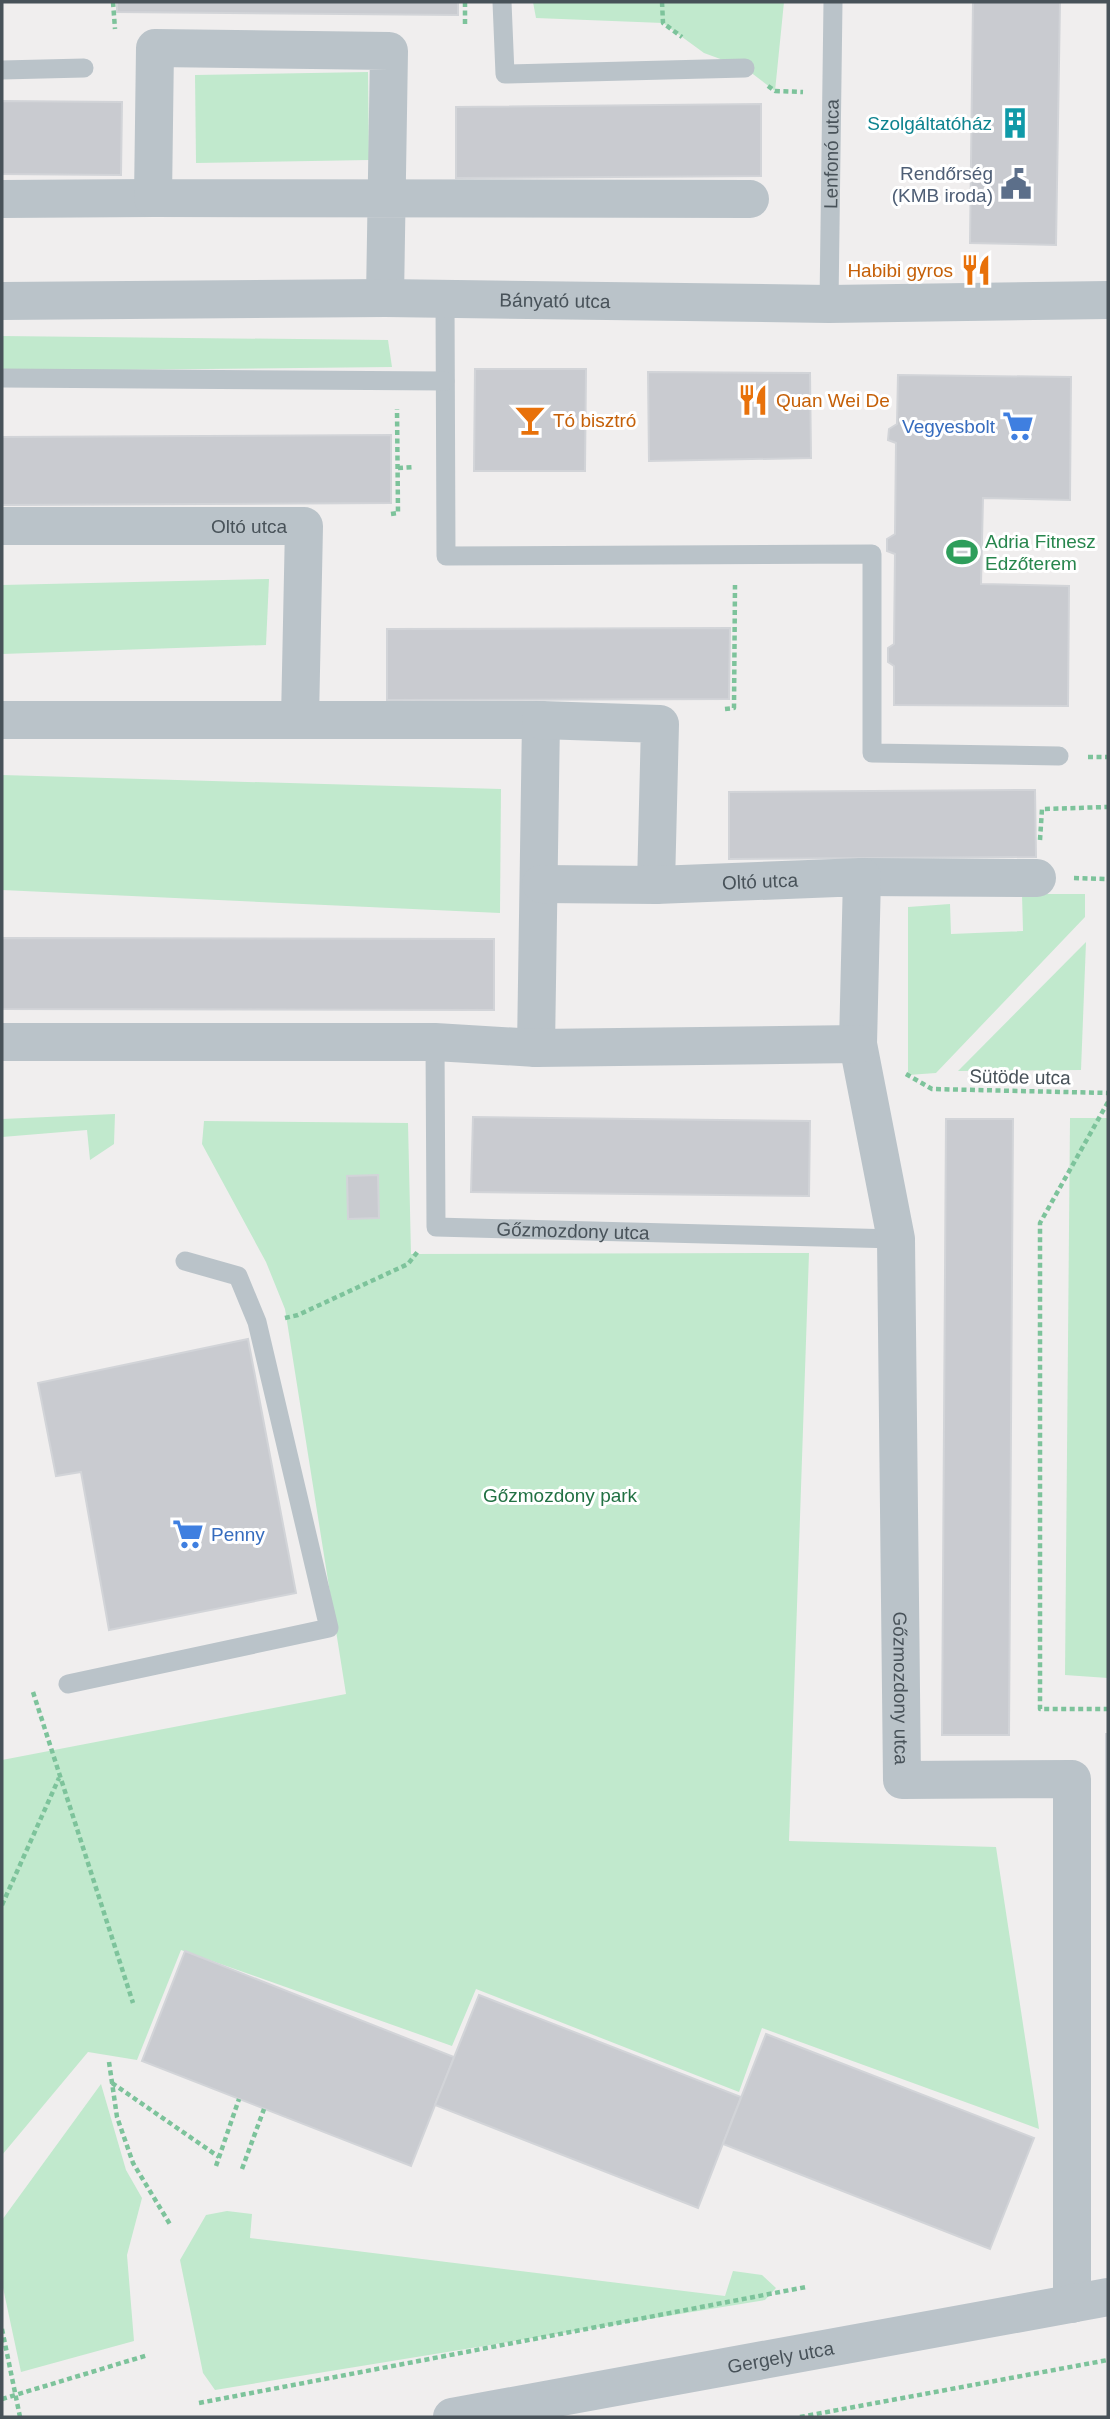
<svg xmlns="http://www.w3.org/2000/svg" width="1110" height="2419" font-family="Helvetica,sans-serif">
<rect width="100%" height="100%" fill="#f0eeee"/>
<g fill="#c1e9cd">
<path d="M533,2H784L775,91L745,68L704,53L663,23L536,18Z"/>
<path d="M368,72L369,160L196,163L195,75Z"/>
<path d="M2,336L388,340L392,367L2,371Z"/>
<path d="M269,579L266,645L2,654V585Z"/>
<path d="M2,775L501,789L500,913L2,890Z"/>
<path d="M1022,894H1085V917L936,1073L908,1075V907L950,904L951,934L1023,931Z"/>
<path d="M1086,942L1081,1070L958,1071Z"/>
<path d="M115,1114L114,1144L90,1160L87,1130L2,1137V1119Z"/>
<path d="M1070,1118H1108V1678L1065,1675Z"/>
<path d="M204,1121L408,1123L411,1254L809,1253L789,1841L996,1847L1039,2129L762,2028L739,2092L476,1989L452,2046L181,1950L137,2060L88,2052L2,2155V1760L346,1694L285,1309L266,1262L202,1144Z"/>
<path d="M101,2084L126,2170L142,2198L127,2255L134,2341L21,2372L2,2283V2220Z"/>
<path d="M227,2211L252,2214L250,2238L725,2296L733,2271L762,2275L776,2288L765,2300L215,2390L203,2373L180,2260L206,2215Z"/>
</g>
<g fill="#c9cbd0" stroke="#d2d4d8" stroke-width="2">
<path d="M117,2H458V15L117,12Z"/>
<path d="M973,2H1060L1056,245L970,243Z"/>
<path d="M2,101L122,102L121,175L2,174Z"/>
<path d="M761,104V176L456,178V107Z"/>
<path d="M475,369H586L585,471H474Z"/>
<path d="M648,372L810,373L811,458L649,461Z"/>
<path d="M898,375L1071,377L1070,500L983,498L981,584L1069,586L1068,706L894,705V666L888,662V648L894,644L895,554L887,551V539L895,534L896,443L888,440L889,429L897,424Z"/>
<path d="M391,435V503L2,505V437Z"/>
<path d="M730,628L729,699L387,700V629Z"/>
<path d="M1035,790L1036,857L729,859V792Z"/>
<path d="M2,938L494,939V1010L2,1009Z"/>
<path d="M473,1117L810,1121L809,1196L471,1192Z"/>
<path d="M946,1119H1013L1009,1735H942Z"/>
<path d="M378,1175L379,1218L348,1219L347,1176Z"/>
<path d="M248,1339L296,1593L109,1630L81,1472L56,1476L38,1383Z"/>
<path d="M1106,1734H1108V2040L1106,1820Z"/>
<path d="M185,1951L454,2057L411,2166L142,2061Z"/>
<path d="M479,1995L741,2097L698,2208L435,2105Z"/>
<path d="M766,2034L1034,2138L990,2249L723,2144Z"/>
</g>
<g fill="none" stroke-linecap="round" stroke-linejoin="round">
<g stroke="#7dc39b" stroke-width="4.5" stroke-dasharray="5 3.5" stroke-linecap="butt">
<path d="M113,2L115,29"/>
<path d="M465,2V27"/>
<path d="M662,2L663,23L682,37"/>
<path d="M768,86L775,91L803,92"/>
<path d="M398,468L414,467"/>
<path d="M391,514L398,513L397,409"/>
<path d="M725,709L734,708L735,585"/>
<path d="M1088,757H1108"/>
<path d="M1040,840L1042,809L1108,807"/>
<path d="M1074,878L1108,879"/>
<path d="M906,1074L932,1089L1108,1093"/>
<path d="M1108,1102L1040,1223V1709H1108"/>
<path d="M285,1318L298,1315L408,1264L419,1250"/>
<path d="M33,1692L133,2003"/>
<path d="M2,1905L59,1778"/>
<path d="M109,2062L117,2117L133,2163L171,2226"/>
<path d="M112,2083L219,2157"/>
<path d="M216,2166L239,2099"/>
<path d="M242,2169L264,2109"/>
<path d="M2,2329L20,2417"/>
<path d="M2,2399L148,2355"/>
<path d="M199,2403L806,2287"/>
<path d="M800,2417L1108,2360"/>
</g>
<g stroke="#bac3c9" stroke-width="19">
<path d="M502,2L505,74L745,68"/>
<path d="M2,70L84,68"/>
<path d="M445,298L446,556L872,554V753L1059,756"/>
<path id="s1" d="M829,304L833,2"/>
<path d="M2,378L445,381"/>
<path id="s2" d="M435,1042L436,1227L896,1239"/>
<path d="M68,1684L329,1628L257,1322L238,1276L185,1261"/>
</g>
<g stroke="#bac3c9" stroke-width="38">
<path d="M2,199L153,198"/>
<path d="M385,298L389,51L155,48L153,198L750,199"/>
<path id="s3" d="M2,301L385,298L829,304L1108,300"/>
<path id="s4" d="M2,526H304L300,719"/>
<path d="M2,720H541L536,1048"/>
<path d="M541,720L660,724L656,885"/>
<path d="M862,877L1037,878"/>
<path id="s5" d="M541,884L656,885L862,877L858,1044L896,1239L902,1780L1072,1779V2304"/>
<path d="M2,1042H435L536,1048L858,1044"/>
<path id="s6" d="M452,2417L1108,2297"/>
</g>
</g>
<defs>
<symbol id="building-bare" viewBox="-9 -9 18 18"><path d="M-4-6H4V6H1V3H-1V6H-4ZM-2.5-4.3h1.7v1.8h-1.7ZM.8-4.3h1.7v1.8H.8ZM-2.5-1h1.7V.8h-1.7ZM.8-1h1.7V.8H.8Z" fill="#0f9aa8" stroke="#fff" stroke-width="2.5" paint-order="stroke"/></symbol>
<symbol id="civic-bare" viewBox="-9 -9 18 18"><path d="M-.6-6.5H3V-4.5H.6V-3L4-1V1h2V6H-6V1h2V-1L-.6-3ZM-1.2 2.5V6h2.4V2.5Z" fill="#5c6f8a" stroke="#fff" stroke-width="2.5" paint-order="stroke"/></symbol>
<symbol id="restaurant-bare" viewBox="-9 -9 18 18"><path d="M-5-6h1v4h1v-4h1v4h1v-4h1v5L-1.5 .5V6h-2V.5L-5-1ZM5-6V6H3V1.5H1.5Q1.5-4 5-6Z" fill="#e8710a" stroke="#fff" stroke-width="2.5" paint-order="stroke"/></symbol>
<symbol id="bar-bare" viewBox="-9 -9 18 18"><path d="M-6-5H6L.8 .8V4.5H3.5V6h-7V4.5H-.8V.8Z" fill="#e8710a" stroke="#fff" stroke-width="2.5" paint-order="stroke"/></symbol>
<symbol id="supermarket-bare" viewBox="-9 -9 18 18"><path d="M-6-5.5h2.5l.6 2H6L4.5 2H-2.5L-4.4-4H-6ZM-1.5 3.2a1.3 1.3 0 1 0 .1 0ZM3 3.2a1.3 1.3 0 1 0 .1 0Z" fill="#3f7fe0" stroke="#fff" stroke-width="2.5" paint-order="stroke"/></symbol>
<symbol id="stadium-bare" viewBox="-9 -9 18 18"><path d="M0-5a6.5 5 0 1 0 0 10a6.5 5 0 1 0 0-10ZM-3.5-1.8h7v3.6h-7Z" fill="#2e9e5b" stroke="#fff" stroke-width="2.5" paint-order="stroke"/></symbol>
</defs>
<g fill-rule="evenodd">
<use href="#building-bare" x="993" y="101" width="44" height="44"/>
<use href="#civic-bare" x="994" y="162" width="44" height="44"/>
<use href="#restaurant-bare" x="954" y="248" width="44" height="44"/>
<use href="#restaurant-bare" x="731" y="378" width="44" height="44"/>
<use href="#bar-bare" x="508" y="398" width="44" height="44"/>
<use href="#supermarket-bare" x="996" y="404" width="44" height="44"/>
<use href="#stadium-bare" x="940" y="530" width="44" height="44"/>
<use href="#supermarket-bare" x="166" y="1512" width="44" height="44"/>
</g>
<g text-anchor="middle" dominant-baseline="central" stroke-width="6" stroke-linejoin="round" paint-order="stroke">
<g font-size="19" fill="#0d838f" stroke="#fff" text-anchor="end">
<text x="992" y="123">Szolgáltatóház</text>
</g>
<g font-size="19" fill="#485259" stroke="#fff">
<text stroke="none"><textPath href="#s1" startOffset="150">Lenfonó utca</textPath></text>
<text stroke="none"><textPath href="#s3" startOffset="553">Bányató utca</textPath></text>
<text stroke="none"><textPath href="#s4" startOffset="247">Oltó utca</textPath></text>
<text stroke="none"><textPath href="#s5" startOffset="219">Oltó utca</textPath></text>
<text transform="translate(1020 1077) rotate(1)">Sütöde utca</text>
<text stroke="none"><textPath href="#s2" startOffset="322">Gőzmozdony utca</textPath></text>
<text stroke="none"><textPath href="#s5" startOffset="1136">Gőzmozdony utca</textPath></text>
<text stroke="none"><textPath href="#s6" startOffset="334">Gergely utca</textPath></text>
</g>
<g font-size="19" fill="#4e5e75" stroke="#fff" text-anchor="end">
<text x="993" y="173">Rendőrség<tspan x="993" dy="22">(KMB iroda)</tspan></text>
</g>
<g font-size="19" fill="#c56008" stroke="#fff" text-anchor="start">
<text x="953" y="270" text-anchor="end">Habibi gyros</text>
<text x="776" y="400">Quan Wei De</text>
<text x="553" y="420">Tó bisztró</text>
</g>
<g font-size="19" fill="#366cbe" stroke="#fff" text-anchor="end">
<text x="995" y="426">Vegyesbolt</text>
<text x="211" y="1534" text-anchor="start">Penny</text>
</g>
<g font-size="19" fill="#27864d" stroke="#fff" text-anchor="start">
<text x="985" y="541">Adria Fitnesz<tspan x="985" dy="22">Edzőterem</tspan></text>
</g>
<g font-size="19" fill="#217143" stroke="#fff">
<text x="560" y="1495">Gőzmozdony park</text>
</g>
</g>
<rect width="1110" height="2419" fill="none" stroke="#485259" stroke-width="7"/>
</svg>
